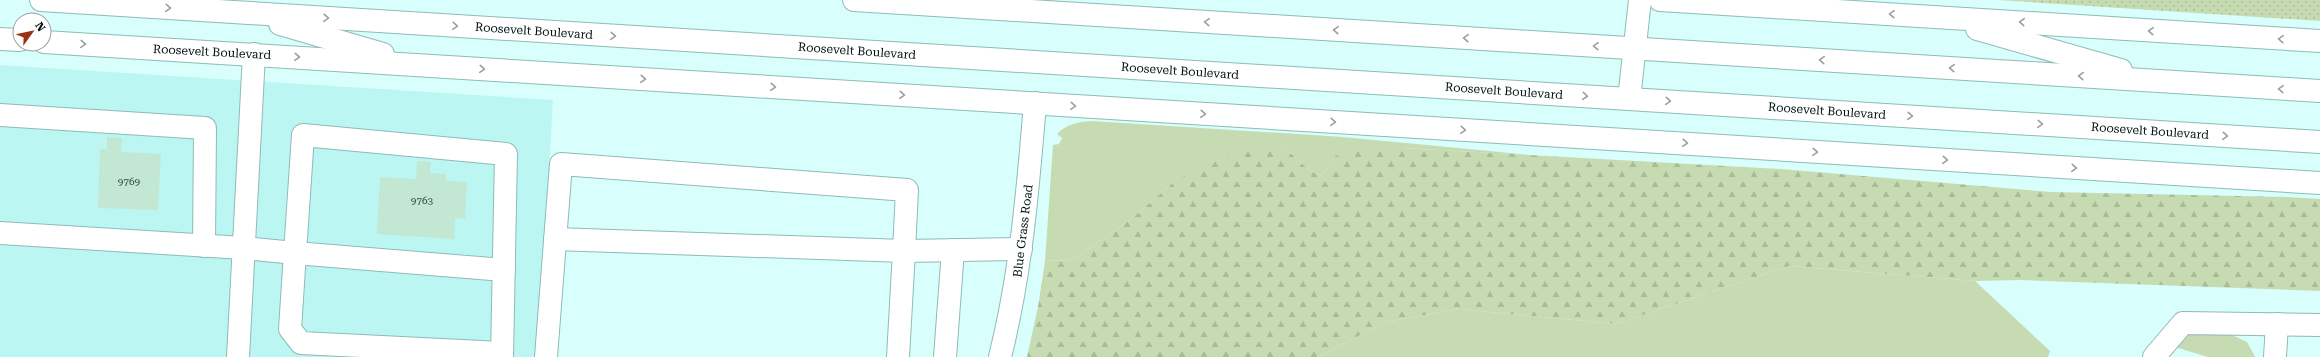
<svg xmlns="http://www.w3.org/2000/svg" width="2320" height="357" font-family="'Roboto Serif',serif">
<defs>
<pattern id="forest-firs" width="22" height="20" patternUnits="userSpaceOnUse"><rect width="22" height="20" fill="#c7dbb3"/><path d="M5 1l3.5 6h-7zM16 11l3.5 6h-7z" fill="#a9bb99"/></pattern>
<pattern id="park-dots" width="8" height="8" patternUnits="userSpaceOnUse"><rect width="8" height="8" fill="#c7dbb3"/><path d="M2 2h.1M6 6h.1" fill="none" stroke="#a9bb99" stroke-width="1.8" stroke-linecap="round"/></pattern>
</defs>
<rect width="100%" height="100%" fill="#d8fffc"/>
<path fill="#bcf6f3" d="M0,65L553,100L538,357H0Z"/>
<g fill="#c7dbb3">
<path d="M1091,121L1343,137L1530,155L1403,148L1335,156L1321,176L1308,169L1286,149L1175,181L1130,220L1073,260L1045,261L1053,145L1059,144L1062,138L1057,134C1067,124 1077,122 1091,121Z"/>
<path d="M1789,266L1975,281L2050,351L2048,357H1318L1385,322L1459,309L1616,324Z"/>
<path d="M2195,328L2221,330L2247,342L2255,357H2208L2175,347L2179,336Z"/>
</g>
<path fill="url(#forest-firs)" d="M1365,148H1403L1781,169L2051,192L2286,197L2320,199V291L2020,280L1975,281L1789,266L1616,324L1459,309L1385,322L1318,357H1027L1038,307L1045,261L1073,260L1130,220L1175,181L1197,169L1242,151L1286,149L1308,169L1321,176L1335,156Z"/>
<path fill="url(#park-dots)" d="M1998,0H2320V21Z"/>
<g fill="#c2e7d2">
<path d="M107,137L122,138L121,152L161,154L158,210L98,208L100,149H107Z"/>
<path d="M417,161L431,162L430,173L446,174V181L467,182L465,219L455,218L454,239L377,234L380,177L416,179Z"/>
</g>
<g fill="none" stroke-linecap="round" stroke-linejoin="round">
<defs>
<g id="minor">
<path d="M1629,99L1640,0"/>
<path d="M0,115L205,128L204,246"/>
<path d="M0,233L244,248L295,253L303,135L506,154L502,357"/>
<path d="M555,239L904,251L898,357"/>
<path d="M502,353L301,343L290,329L295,253L504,270"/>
<path d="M238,357L254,54"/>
<path d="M546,357L561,164L907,190L904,251L1021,249"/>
<path d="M945,357L953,250"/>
<path d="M1000,357C1021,273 1028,189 1035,103"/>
<path d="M2154,357L2183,323L2320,325"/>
<path d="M2275,357L2277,324"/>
</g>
<g id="highway">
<path d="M41,0L2320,142"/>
<path d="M854,0L2320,91"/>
<path d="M1660,0L2320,41"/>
<path d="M280,24L383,54"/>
<path d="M1977,29L2121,70"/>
<path d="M0,39L20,40"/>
<path d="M44,42L2320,183"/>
</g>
</defs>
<use href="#minor" stroke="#8dbbb8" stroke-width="24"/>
<use href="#highway" stroke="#8dbbb8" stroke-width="24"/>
<use href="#minor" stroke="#fff" stroke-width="22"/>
<use href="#highway" stroke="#fff" stroke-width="22"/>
</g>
<defs><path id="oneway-chevron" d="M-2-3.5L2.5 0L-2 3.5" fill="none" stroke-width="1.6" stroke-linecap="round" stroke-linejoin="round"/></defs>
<g stroke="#9aa09f">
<use href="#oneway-chevron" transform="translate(168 8) rotate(4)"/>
<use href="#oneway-chevron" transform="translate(1892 14) rotate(-176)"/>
<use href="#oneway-chevron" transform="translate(326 18) rotate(4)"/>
<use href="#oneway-chevron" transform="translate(1207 22) rotate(-176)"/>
<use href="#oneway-chevron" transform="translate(2022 22) rotate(-176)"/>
<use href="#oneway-chevron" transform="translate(455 26) rotate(4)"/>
<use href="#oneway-chevron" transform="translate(1336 30) rotate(-176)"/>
<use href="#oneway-chevron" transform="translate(2151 31) rotate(-176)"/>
<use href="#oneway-chevron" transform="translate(613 36) rotate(4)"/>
<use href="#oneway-chevron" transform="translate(1466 38) rotate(-176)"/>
<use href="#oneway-chevron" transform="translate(2281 39) rotate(-176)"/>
<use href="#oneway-chevron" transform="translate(83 44) rotate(3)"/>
<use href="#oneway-chevron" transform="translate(1596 46) rotate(-176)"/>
<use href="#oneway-chevron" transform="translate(297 57) rotate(4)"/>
<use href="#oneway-chevron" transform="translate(1822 60) rotate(-176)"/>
<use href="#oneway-chevron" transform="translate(1952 68) rotate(-176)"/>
<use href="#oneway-chevron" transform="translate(482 69) rotate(4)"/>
<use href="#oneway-chevron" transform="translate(2081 76) rotate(-176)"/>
<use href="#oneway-chevron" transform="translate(643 79) rotate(4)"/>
<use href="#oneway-chevron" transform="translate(773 87) rotate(4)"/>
<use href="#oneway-chevron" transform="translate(2281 89) rotate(-176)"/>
<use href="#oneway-chevron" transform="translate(902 95) rotate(4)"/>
<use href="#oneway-chevron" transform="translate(1585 96) rotate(5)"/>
<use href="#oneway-chevron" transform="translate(1668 101) rotate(4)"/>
<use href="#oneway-chevron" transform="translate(1073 106) rotate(4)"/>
<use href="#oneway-chevron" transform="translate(1203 114) rotate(4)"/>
<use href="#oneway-chevron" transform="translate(1910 116) rotate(4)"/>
<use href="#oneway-chevron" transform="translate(1333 122) rotate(4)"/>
<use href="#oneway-chevron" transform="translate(2040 124) rotate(4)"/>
<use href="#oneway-chevron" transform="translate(1463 130) rotate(4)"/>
<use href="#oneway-chevron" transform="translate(2225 136) rotate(4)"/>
<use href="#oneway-chevron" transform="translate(1685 143) rotate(4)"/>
<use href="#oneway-chevron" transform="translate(1815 152) rotate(4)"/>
<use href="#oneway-chevron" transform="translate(1945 160) rotate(4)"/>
<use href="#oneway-chevron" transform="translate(2074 168) rotate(4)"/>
</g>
<g text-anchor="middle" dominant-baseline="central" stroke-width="3" stroke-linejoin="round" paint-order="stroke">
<g font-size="10" fill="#324640">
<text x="129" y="181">9769</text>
<text x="422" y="200">9763</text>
</g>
<g font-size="12" fill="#021110" stroke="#fff">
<text transform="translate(534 31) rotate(4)">Roosevelt Boulevard</text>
<text transform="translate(857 51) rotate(4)">Roosevelt Boulevard</text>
<text transform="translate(212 52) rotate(3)">Roosevelt Boulevard</text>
<text transform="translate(1180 71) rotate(4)">Roosevelt Boulevard</text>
<text transform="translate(1504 91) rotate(4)">Roosevelt Boulevard</text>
<text transform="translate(1827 111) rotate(4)">Roosevelt Boulevard</text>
<text transform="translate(2150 131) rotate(4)">Roosevelt Boulevard</text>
<text transform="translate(1023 231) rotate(-83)">Blue Grass Road</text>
</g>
</g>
<g transform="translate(32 32) rotate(57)"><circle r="19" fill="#ffffff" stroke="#9aa09f"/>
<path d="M0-3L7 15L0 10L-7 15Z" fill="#9a3213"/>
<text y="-6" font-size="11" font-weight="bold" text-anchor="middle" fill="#021110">N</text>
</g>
</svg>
